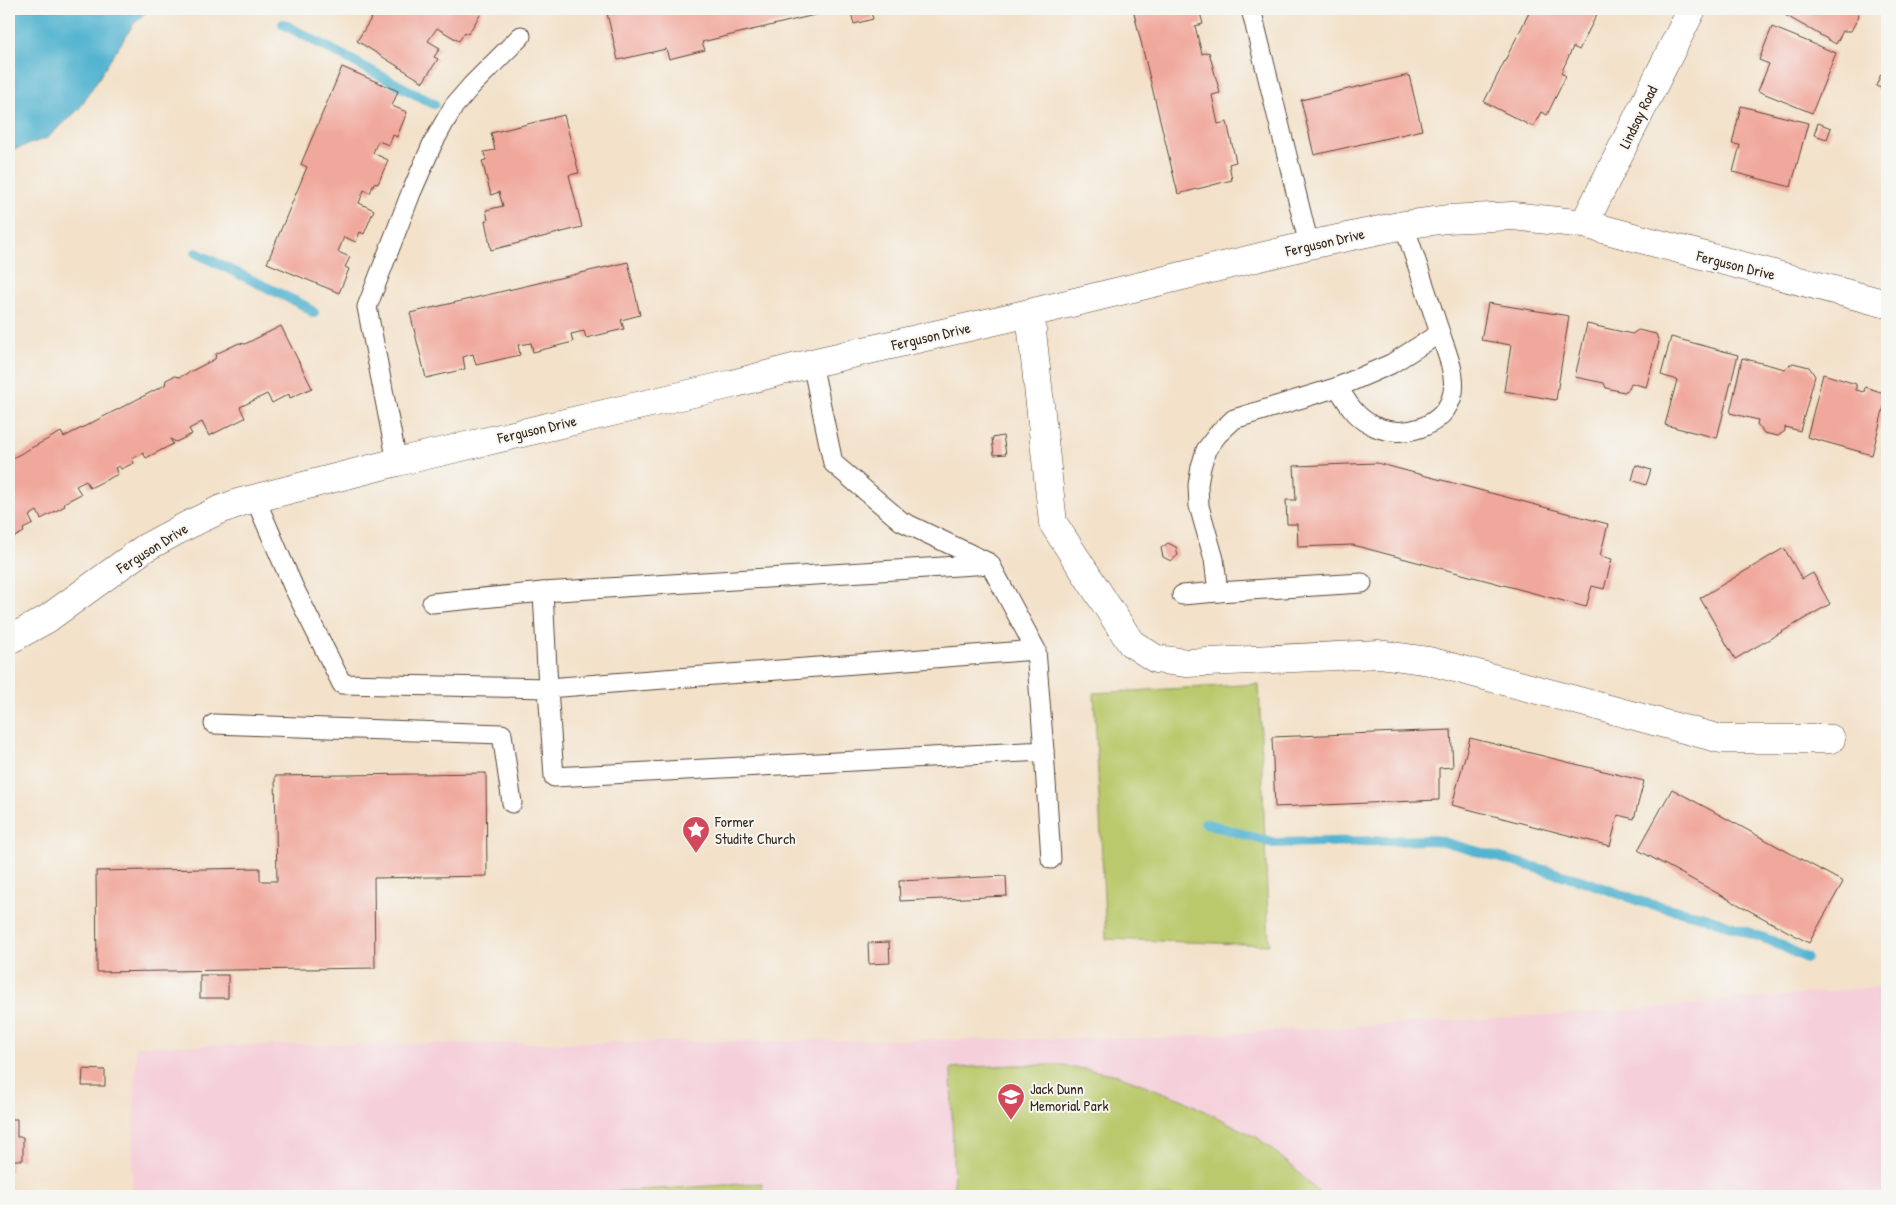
<svg xmlns="http://www.w3.org/2000/svg" width="1896" height="1205" font-family="'Patrick Hand',sans-serif">
<rect width="100%" height="100%" fill="#f6f6f2"/>
<filter id="ink" filterUnits="userSpaceOnUse"><feTurbulence type="fractalNoise" baseFrequency=".02" numOctaves="2"/><feDisplacementMap in="SourceGraphic" scale="10" xChannelSelector="R" yChannelSelector="G"/><feConvolveMatrix kernelMatrix="1 2 1 2 8 2 1 2 1" color-interpolation-filters="sRGB"/></filter>
<filter id="wash" filterUnits="userSpaceOnUse"><feTurbulence type="fractalNoise" baseFrequency=".0096" numOctaves="4" result="noise"/><feDisplacementMap in="SourceGraphic" scale="20" xChannelSelector="R" yChannelSelector="G"/><feGaussianBlur stdDeviation="1.12" result="paint"/><feColorMatrix in="noise" values="0 0 0 0 0 0 0 0 0 0 0 0 0 0 0 0 0 1.4 0 .05"/><feComposite in="paint" operator="in"/></filter>
<g filter="url(#wash)">
<rect width="100%" height="100%" fill="#f3e1c9"/>
<path fill="#f5cfda" d="M1887,986V1196H132L136,1046L1153,1038L1607,1012Z"/>
<g fill="#bac96c" stroke="#7a7a45">
<path d="M1259,684L1269,945L1106,939L1094,693Z"/>
<path d="M1015,1065H1062L1118,1075L1183,1100L1258,1138L1294,1168L1322,1196H954L951,1068Z"/>
<path d="M762,1183L763,1196H537Z"/>
</g>
<path fill="#52b4d0" stroke="#466f77" d="M9,9H149L133,25L78,110L47,138L9,151Z"/>
<g fill="none" stroke-linecap="round" stroke-linejoin="round">
<g stroke="#52b4d0" stroke-width="10">
<path d="M283,24L434,104"/>
<path d="M196,253L305,306L314,313"/>
<path d="M1205,823L1273,843L1433,840L1443,842L1584,881L1642,902L1705,917L1772,941L1806,958"/>
</g>
</g>
<g id="blocks">
<g fill="#f1a89c">
<path d="M377,9H477L482,12L468,34L465,32L459,41L437,28L428,41L440,48L434,57L438,59L423,82L357,41Z"/>
<path d="M606,9H822L823,13L702,42L705,50L669,59L666,49L618,60Z"/>
<path d="M850,9H870L873,19L854,24Z"/>
<path d="M1133,9H1199L1203,24L1195,26L1202,54L1209,52L1220,93L1212,95L1218,124L1227,122L1236,162L1229,164L1232,180L1178,194Z"/>
<path d="M1531,9H1593L1592,11L1597,14L1579,50L1573,47L1561,73L1566,76L1547,115L1541,112L1533,127L1484,102Z"/>
<path d="M1784,9H1856L1859,16L1851,31H1843L1836,44L1785,15Z"/>
<path d="M1772,27L1836,53L1812,113L1758,91L1769,64L1759,60Z"/>
<path d="M342,67L398,91L392,106L407,112L397,137L393,135L389,145L378,141L373,153L388,160L378,184L374,183L370,193L364,190L359,203L374,210L364,234L360,232L356,242L344,237L338,252L350,257L345,267L349,269L339,293L267,263L307,167L301,164Z"/>
<path d="M1881,74L1887,76V91L1876,86Z"/>
<path d="M1409,75L1422,130L1314,155L1301,100Z"/>
<path d="M1741,106L1808,123L1791,187L1733,172L1740,145L1732,144Z"/>
<path d="M564,115L579,173L569,175L582,227L491,250L485,221L488,220L486,210L503,206L499,192L491,195L482,161L486,160L484,152L495,150L491,133Z"/>
<path d="M1818,123L1831,128L1827,139L1814,135Z"/>
<path d="M1887,191V219H1885L1886,213L1881,212Z"/>
<path d="M628,262L640,315L621,320L624,329L586,338L584,331L571,334L573,342L533,352L531,343L518,345L520,355L476,365L473,354L463,357L465,369L426,378L410,313Z"/>
<path d="M1488,303L1569,316L1556,400L1504,391L1511,345L1481,340Z"/>
<path d="M1587,324L1632,334L1638,330L1656,334L1659,342L1646,387L1631,383L1629,389L1624,392L1606,388L1604,383L1575,377Z"/>
<path d="M281,326L312,388L290,398L289,394L272,403L267,394L240,407L245,418L209,436L202,422L189,429L192,434L176,442L170,439L173,444L146,458L143,453L132,459L134,463L121,469L119,466L115,468L118,474L90,488L86,481L76,486L81,494L64,503L65,506L41,519L37,511L29,516L33,524L23,529L24,532L9,540V460L61,432L64,437L165,385L166,380L174,376L180,377L215,359L216,354L239,343L245,344Z"/>
<path d="M1671,337L1738,355L1717,438L1665,425L1677,380L1661,375Z"/>
<path d="M1742,358L1785,369L1793,363L1809,367L1815,376L1800,431L1785,427V431L1778,436L1764,433L1757,424L1758,420L1730,413Z"/>
<path d="M1823,374L1856,384V390L1864,392L1865,387L1887,394L1872,455L1807,437Z"/>
<path d="M1887,433V454L1881,453Z"/>
<path d="M1003,436L1006,454L994,455L992,438Z"/>
<path d="M1377,463L1608,524L1600,556L1612,559L1604,589L1592,586L1586,607L1353,545L1298,547L1297,524H1287L1286,500H1296L1294,466Z"/>
<path d="M1636,465L1651,470L1646,485L1632,480Z"/>
<path d="M1168,543L1176,547L1178,555L1171,561L1163,557L1161,548Z"/>
<path d="M1784,548L1802,579L1813,573L1830,604L1735,659L1700,598Z"/>
<path d="M1451,730L1453,767L1439,768V800L1275,807L1272,737Z"/>
<path d="M1470,738L1644,781L1634,819L1618,815L1610,846L1452,805Z"/>
<path d="M486,773L487,876L374,878L375,968L97,972L96,871L260,868V881H277L275,776Z"/>
<path d="M1672,789L1843,882L1809,943L1638,850Z"/>
<path d="M1006,876L1007,896L900,901L899,881Z"/>
<path d="M889,942L890,963L869,964L868,943Z"/>
<rect x="200" y="975" width="28" height="23"/>
<path d="M83,1069L105,1070V1086H82Z"/>
<path d="M9,1119H17V1137H23V1160H11V1171H9Z"/>
</g>
</g>
</g>
<g filter="url(#ink)">
<use href="#blocks" fill-opacity="0" stroke="#574538" stroke-width="1"/>
<g fill="none" stroke-linecap="round" stroke-linejoin="round">
<defs>
<g id="service">
<path d="M1251,9L1309,245"/>
<path d="M812,363L833,463L901,521L989,563"/>
<path d="M1338,387C1346,401 1355,416 1370,424C1400,441 1446,428 1453,392C1456,373 1446,351 1440,333"/>
<path d="M397,462L367,307L411,193L432,145L443,125L454,106L472,85L521,36"/>
<path d="M255,498L293,586L342,684L548,688L554,777L1044,751L1036,650L548,688L543,592L990,564L1036,650"/>
<path d="M1362,583L1218,592L1214,559L1199,506L1198,485L1201,467L1206,450L1218,434L1234,419L1338,387L1391,364L1440,333L1404,225"/>
<path d="M1182,595L1218,592"/>
<path d="M432,603L543,592"/>
<path d="M214,724L502,734L512,803"/>
<path d="M1044,751L1051,859"/>
</g>
<g id="minor">
<path d="M1584,224L1692,9"/>
<path d="M1030,313L1053,523L1131,643L1156,659L1187,663L1379,654L1429,661L1721,739H1831"/>
<path d="M9,640L47,619L145,548L186,526L219,510L241,502L397,462L732,384L812,363L1030,313L1309,245L1404,225L1447,219L1513,216L1584,224L1887,304"/>
</g>
</defs>
<use href="#service" stroke="#574538" stroke-width="21"/>
<use href="#minor" stroke="#574538" stroke-width="29"/>
<use href="#service" stroke="#fff" stroke-width="19"/>
<use href="#minor" stroke="#fff" stroke-width="28"/>
</g>
</g>
<defs>
<symbol id="sight-pin" viewBox="-11 -11 22 30"><path d="M0 17L-7.5 6A9.5 9.5 0 1 1 7.5 6Z" fill="#d1495b" stroke="#f6f6f2"/><path d="M0-6L1.8-2.2L6-1.7L2.9 1.2L3.7 5.4L0 3.3L-3.7 5.4L-2.9 1.2L-6-1.7L-1.8-2.2Z" fill="#fff"/></symbol>
<symbol id="university-pin" viewBox="-11 -11 22 30"><path d="M0 17L-7.5 6A9.5 9.5 0 1 1 7.5 6Z" fill="#d1495b" stroke="#f6f6f2"/><path d="M0-5L7-2L0 1L-7-2ZM-4 1L0 2.5L4 1V4Q0 6-4 4Z" fill="#fff"/></symbol>
</defs>
<g fill-rule="evenodd">
<use href="#sight-pin" x="680" y="814" width="32" height="43"/>
<use href="#university-pin" x="995" y="1081" width="32" height="43"/>
</g>
<g text-anchor="middle" dominant-baseline="central" stroke-width="4" stroke-linejoin="round" paint-order="stroke">
<g font-size="15" fill="#3b2a1e" stroke="#f6f6f2">
<text transform="translate(1638 117) rotate(-64)">Lindsay Road</text>
<text transform="translate(1325 242) rotate(-13)">Ferguson Drive</text>
<text transform="translate(1736 265) rotate(14)">Ferguson Drive</text>
<text transform="translate(931 336) rotate(-13)">Ferguson Drive</text>
<text transform="translate(537 429) rotate(-13)">Ferguson Drive</text>
<text transform="translate(152 548) rotate(-32)">Ferguson Drive</text>
</g>
<g font-size="15" fill="#3b2a1e" stroke="#f6f6f2" text-anchor="start">
<text x="715" y="821">Former<tspan x="715" dy="17">Studite Church</tspan></text>
<text x="1030" y="1088">Jack Dunn<tspan x="1030" dy="17">Memorial Park</tspan></text>
</g>
</g>
<rect width="1896" height="1205" fill="none" stroke="#f6f6f2" stroke-width="30"/>
</svg>
